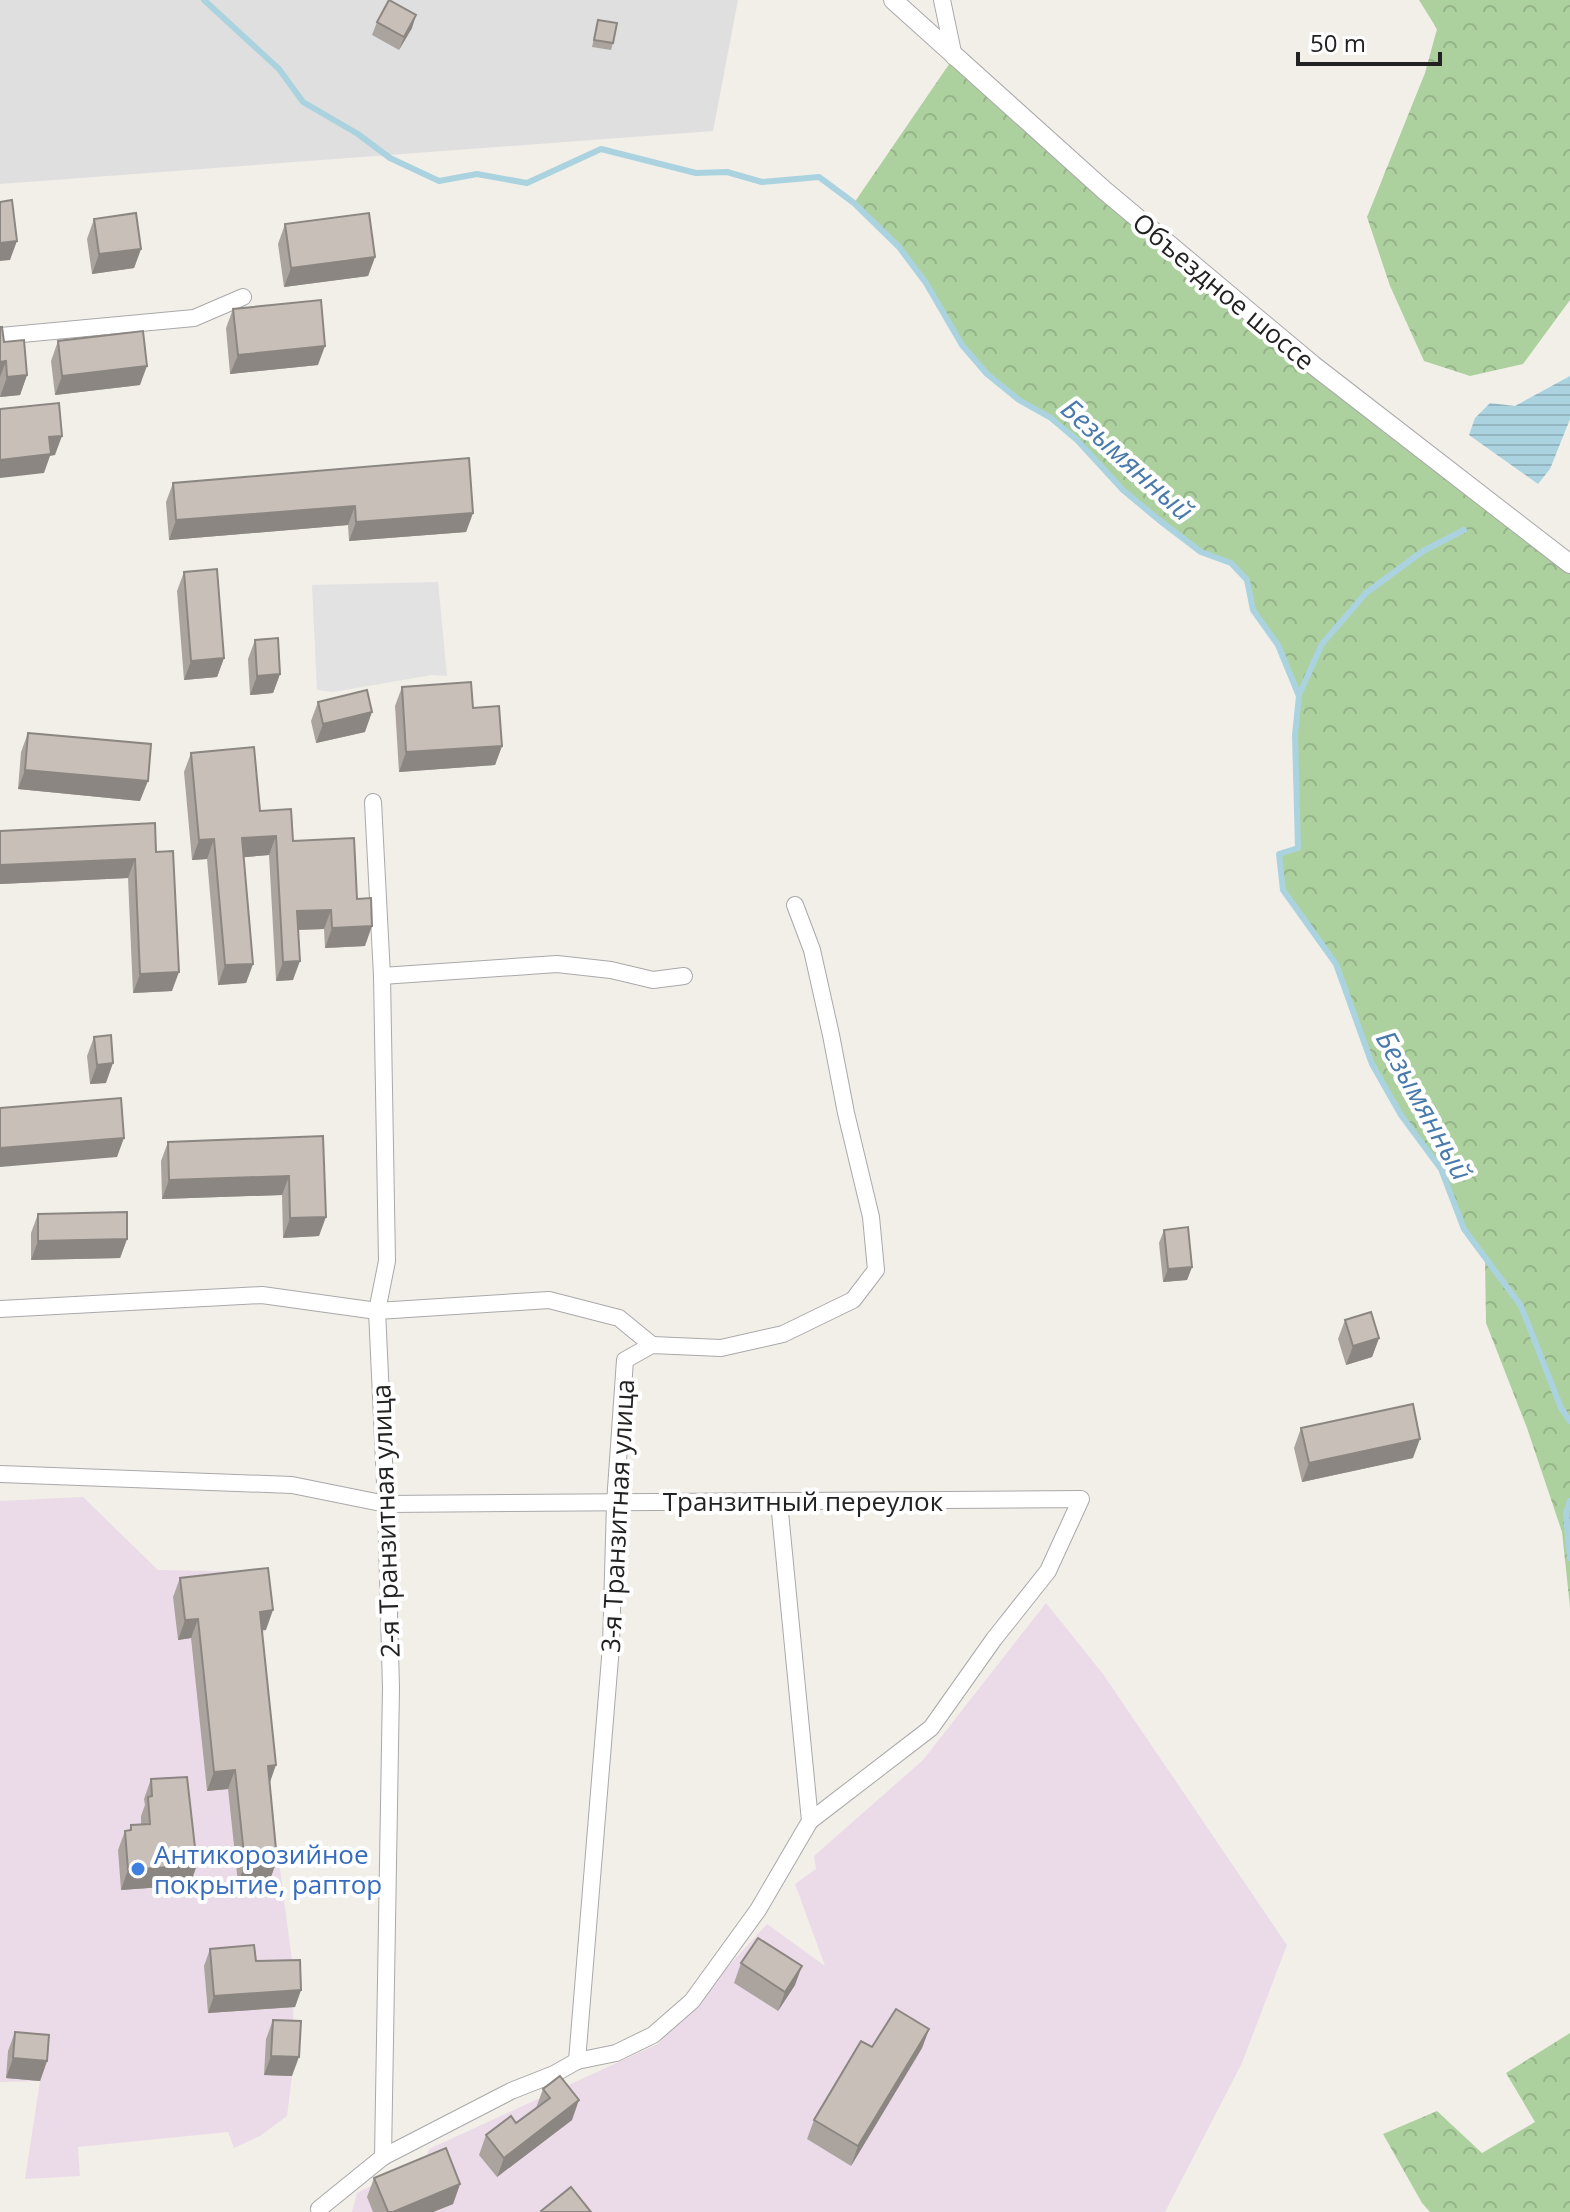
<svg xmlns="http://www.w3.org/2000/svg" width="1570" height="2212" font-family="'Open Sans',sans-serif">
<defs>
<pattern id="forest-crowns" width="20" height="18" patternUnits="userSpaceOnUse" patternTransform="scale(2)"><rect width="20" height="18" fill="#add19e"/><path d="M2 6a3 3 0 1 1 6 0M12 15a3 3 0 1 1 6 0" fill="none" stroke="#95b388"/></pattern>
<pattern id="water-rules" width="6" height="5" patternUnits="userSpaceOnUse" patternTransform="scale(2)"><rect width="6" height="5" fill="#aad3df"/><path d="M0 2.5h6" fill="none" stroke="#92b5bf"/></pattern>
</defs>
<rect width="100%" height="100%" fill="#f2efe9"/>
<path fill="#e0dfdf" d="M0,0H738L713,131L0,184Z"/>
<g fill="#ebdbe8">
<path d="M83,1497L158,1570L263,1572L266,1630L254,1643L269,1785L294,1976L292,2076L287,2116L260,2136L234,2148L228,2132L78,2147L80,2176L25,2179L40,2081L0,2082V1501Z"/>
<path d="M1046,1603L1103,1674L1287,1945L1242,2063L1165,2212H352L357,2193L426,2158L429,2149L658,2044L767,1924L825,1966L795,1884L816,1869L814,1856L923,1760Z"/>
</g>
<g fill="url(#forest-crowns)">
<path d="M1419,0H1570V300L1523,364L1470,376L1424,361L1390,286L1367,217L1425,73L1437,29Z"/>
<path d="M954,57L1104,190L1570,564V1607L1562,1532L1527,1428L1486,1323L1485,1260L1464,1229L1441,1169L1401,1115L1372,1064L1336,964L1283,890L1279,854L1298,848L1295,735L1299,696L1278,645L1253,610L1247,580L1231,563L1201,552L1159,520L1123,490L1077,440L1051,418L1019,400L987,374L962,345L926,283L900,247L854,203Z"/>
<path d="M1570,2033V2212H1430L1422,2203L1383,2134L1437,2111L1482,2153L1535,2122L1506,2073Z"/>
</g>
<path fill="#e2e2e2" d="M438,582L447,676L432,675L333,692L317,690L312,585Z"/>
<path fill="url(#water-rules)" d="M1570,376V419L1550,469L1538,484L1469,435L1475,418L1490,403L1515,406Z"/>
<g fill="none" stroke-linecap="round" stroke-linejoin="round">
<g stroke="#aad3df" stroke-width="6">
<path d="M204,0L279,69L303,102L358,134L390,158L439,181L477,174L527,183L601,149L696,173L727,172L762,182L819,177L854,203L899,247L926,283L962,345L987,374L1019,400L1051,418L1077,440L1123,490L1159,520L1201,552L1231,563L1247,580L1253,610L1278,645L1299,696L1295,735L1298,848L1279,854L1283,890L1336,964L1372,1064L1401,1115L1441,1169L1464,1229L1521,1306L1561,1408L1570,1421"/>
<path d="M1299,695L1322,644L1366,593L1423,551L1464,530"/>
<path d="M1570,1501L1566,1513L1570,1558"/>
</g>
<defs>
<g id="minor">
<path d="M942,0L954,57"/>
<path d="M0,336L194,318L243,297"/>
<path d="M382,976L557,964L611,970L653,980L684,976"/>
<path d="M0,1309L262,1295L377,1311L549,1300L619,1318L652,1345"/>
<path d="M0,1474L292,1485L386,1504L1081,1499L1048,1571L994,1639L931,1728L810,1821"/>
<path d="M577,2061L616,2053L653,2035L692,2001L758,1910L810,1821L779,1502"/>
<path d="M383,2157L511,2091L554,2074L577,2061L611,1646L615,1503L625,1360L652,1345L721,1348L783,1334L853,1300L876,1270L871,1217L846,1113L831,1035L812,950L795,905"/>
<path d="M320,2212L319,2209L383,2157L391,1688L386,1504L377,1311L387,1261L382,976L373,802"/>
</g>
<path id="tertiary" d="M893,0L1104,190L1313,365L1570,564"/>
</defs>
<use href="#minor" stroke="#a9a9a9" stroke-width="18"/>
<use href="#tertiary" stroke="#a9a9a9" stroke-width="20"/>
<use href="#minor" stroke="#fff" stroke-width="16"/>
<use href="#tertiary" stroke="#fff" stroke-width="18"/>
</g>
<g fill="#aba49e">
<path d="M598,20L613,43L611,50L592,47Z"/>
<path d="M377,22L412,28L399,50L372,35Z"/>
<path d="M94,219L141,249L134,268L92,274L87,239Z"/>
<path d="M285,224L375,257L368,276L284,287L278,244Z"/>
<path d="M233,309L318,365L230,374L226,328Z"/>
<path d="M0,327L4,342L27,375L20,395L0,397Z"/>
<path d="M58,341L140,385L55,395L51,361Z"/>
<path d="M173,483L473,513L466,532L349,541L348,525L169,540L166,502Z"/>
<path d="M184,572L224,658L217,677L184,680L177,591Z"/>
<path d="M255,640L280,674L273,693L250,695L248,659Z"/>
<path d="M402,687L473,708L502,746L495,765L399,772L395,706Z"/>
<path d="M318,702L365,732L316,743L311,721Z"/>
<path d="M28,733L140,801L18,789L21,752Z"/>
<path d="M191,753L260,811L357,899L365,946L325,948L324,929L298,930L293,980L276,981L269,855L243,857L253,964L246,983L218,985L207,859L192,860L184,772Z"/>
<path d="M156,852L172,991L133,993L128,878L0,884Z"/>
<path d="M94,1037L106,1083L90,1084L87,1056Z"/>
<path d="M323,1136L319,1236L283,1238L282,1195L162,1199L161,1161L168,1142Z"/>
<path d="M38,1214L127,1239L120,1258L31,1260V1233Z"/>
<path d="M1164,1230L1192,1267L1187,1280L1163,1282L1159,1243Z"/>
<path d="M1345,1320L1379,1338L1372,1357L1346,1365L1338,1339Z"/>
<path d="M1301,1428L1413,1458L1302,1482L1294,1448Z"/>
<path d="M180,1578L266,1630H262L269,1784L270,1880L238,1883L228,1789L207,1791L191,1638L178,1640L173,1597Z"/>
<path d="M151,1779L190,1885L121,1890L118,1850L125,1831H129L131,1825H141V1816L145,1805L144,1799Z"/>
<path d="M210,1949L256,1961L301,1990L295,2007L208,2013L204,1966Z"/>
<path d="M741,1963L795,1985L778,2011L734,1983Z"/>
<path d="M273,2020L292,2076L264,2075L266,2039Z"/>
<path d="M929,2029L922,2048L851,2166L807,2139L814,2120L872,2047Z"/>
<path d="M15,2032L47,2061L40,2081L6,2078L8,2051Z"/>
<path d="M543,2089L572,2120L497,2177L479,2155L486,2135L516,2123L536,2108Z"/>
<path d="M374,2178L460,2184L453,2204L433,2212H373L367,2197Z"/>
</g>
<g fill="#8b8681">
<path d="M416,15L412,28L399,50L404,37Z"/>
<path d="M17,241L10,260L0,261V243Z"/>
<path d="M141,249L134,268L92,274L99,254Z"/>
<path d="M375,257L368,276L284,287L291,268Z"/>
<path d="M325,346L318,365L230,374L238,355Z"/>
<path d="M6,361L0,377V362Z"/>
<path d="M147,366L140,385L55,395L62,376Z"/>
<path d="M27,375L20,395L0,397L7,377Z"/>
<path d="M62,436L55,455L50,456L44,473L0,478V460L49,437Z"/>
<path d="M355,506L348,525L169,540L176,520Z"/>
<path d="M473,513L466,532L349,541L356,522Z"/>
<path d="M224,658L217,677L184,680L191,661Z"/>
<path d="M280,674L273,693L250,695L257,676Z"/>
<path d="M372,712L365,732L316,743L323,724Z"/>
<path d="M502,746L495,765L399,772L406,752Z"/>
<path d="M25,770L148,781L140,801L18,789Z"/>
<path d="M276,836L269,855L235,858L242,838Z"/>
<path d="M214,839L207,859L192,860L199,840Z"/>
<path d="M135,859L128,878L0,884V865Z"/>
<path d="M331,910L324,929L290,930L297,911Z"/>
<path d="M372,926L365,946L325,948L332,928Z"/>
<path d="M300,961L293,980L276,981L283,962Z"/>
<path d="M253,964L246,983L218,985L225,965Z"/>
<path d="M179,972L172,991L133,993L140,974Z"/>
<path d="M113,1063L106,1083L90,1084L97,1065Z"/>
<path d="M124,1138L117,1157L0,1167V1148Z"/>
<path d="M289,1176L282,1195L162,1199L169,1180Z"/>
<path d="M326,1217L319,1236L283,1238L290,1218Z"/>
<path d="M127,1239L120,1258L31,1260L38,1241Z"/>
<path d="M1192,1267L1187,1280L1163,1282L1168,1269Z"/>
<path d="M1379,1338L1372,1357L1346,1365L1353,1346Z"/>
<path d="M1420,1439L1413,1458L1302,1482L1309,1463Z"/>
<path d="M273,1610L266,1630L253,1631L260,1612Z"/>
<path d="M198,1619L191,1638L178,1640L185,1620Z"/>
<path d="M276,1765L269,1785L268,1766Z"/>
<path d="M235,1770L228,1789L207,1791L214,1772Z"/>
<path d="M277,1860L270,1880L238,1883L245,1864Z"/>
<path d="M197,1865L190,1885L121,1890L128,1870Z"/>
<path d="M802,1966L795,1985L778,2011L785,1992Z"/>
<path d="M301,1990L295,2007L208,2013L214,1996Z"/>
<path d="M929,2029L922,2048L851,2166L858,2146Z"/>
<path d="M271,2056L299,2057L292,2076L264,2075Z"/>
<path d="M13,2058L47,2061L40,2081L6,2078Z"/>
<path d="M579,2100L572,2120L497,2177L504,2158Z"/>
<path d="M460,2184L453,2204L433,2212H393Z"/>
</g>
<g fill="#c7bfb8" stroke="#8b8681" stroke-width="2">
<path d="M389,0L416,15L404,37L377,22Z"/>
<path d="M598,20L617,23L613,43L594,40Z"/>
<path d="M12,200L17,241L0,243V202Z"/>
<path d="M136,213L141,249L99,254L94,219Z"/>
<path d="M369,213L375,257L291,268L285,224Z"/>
<path d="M321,300L325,346L238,355L233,309Z"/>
<path d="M0,327H2L4,342L24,340L27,375L7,377L6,361L0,362Z"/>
<path d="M143,331L147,366L62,376L58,341Z"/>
<path d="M59,403L62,436L49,437L51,454L0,460V409Z"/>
<path d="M469,458L473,513L356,522L355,506L176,520L173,483Z"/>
<path d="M217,569L224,658L191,661L184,572Z"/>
<path d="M278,638L280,674L257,676L255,640Z"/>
<path d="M471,682L473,708L499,706L502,746L406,752L402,687Z"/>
<path d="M367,690L372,712L323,724L318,702Z"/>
<path d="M28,733L151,744L148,781L25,770Z"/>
<path d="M254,747L260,811L291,809L293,841L354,838L357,899L371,898L372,926L332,928L331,910L297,911L300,961L283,962L276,836L242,838L253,964L225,965L214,839L199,840L191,753Z"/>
<path d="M155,823L156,852L173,851L179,972L140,974L135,859L0,865V831Z"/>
<path d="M111,1035L113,1063L97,1065L94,1037Z"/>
<path d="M121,1098L124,1138L0,1148V1108Z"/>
<path d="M323,1136L326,1217L290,1218L289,1176L169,1180L168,1142Z"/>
<path d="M127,1212V1239L38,1241V1214Z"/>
<path d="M1188,1227L1192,1267L1168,1269L1164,1230Z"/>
<path d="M1371,1312L1379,1338L1353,1346L1345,1320Z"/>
<path d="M1413,1404L1420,1439L1309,1463L1301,1428Z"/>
<path d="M268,1568L273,1610L260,1612L276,1765L268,1766L277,1860L245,1864L235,1770L214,1772L198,1619L185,1620L180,1578Z"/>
<path d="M187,1777L197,1865L128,1870L125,1831L131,1830V1825L150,1824L148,1797L152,1796L151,1779Z"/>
<path d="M758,1938L802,1966L785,1992L741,1963Z"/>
<path d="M254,1945L256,1961L300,1960L301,1990L214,1996L210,1949Z"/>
<path d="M896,2009L929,2029L858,2146L814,2120L861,2041L872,2047Z"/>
<path d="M273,2020L301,2021L299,2057L271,2056Z"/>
<path d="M15,2032L49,2035L47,2061L13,2058Z"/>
<path d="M560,2076L579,2100L504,2158L486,2135L511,2116L516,2123L550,2098L543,2089Z"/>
<path d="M446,2148L460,2184L393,2212H388L374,2178Z"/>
<path d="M571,2187L591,2212H542L541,2211Z"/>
</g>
<circle fill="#3f7fe0" stroke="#fff" stroke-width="3" cx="138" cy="1869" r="8"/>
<g text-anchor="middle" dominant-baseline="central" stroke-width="8" stroke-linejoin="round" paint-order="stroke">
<g font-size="26" fill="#222" stroke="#fff">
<text transform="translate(1224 291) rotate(40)">Объездное шоссе</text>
<text x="803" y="1501">Транзитный переулок</text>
<text transform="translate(617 1516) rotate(-87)">3-я Транзитная улица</text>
<text transform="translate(385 1521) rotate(-92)">2-я Транзитная улица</text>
</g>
<g font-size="26" fill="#366cbe" stroke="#fff" text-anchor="start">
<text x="154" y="1854">Антикорозийное<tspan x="154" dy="30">покрытие, раптор</tspan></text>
</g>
<g font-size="28" font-style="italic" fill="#4a7aab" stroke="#fff">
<text transform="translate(1128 459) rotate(42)">Безымянный</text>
<text transform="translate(1425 1105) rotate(61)">Безымянный</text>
</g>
</g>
<path d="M1298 52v12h142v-12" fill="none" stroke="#222222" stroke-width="4"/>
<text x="1310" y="52" font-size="24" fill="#222222" stroke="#ffffff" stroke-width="6" paint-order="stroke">50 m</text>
</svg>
